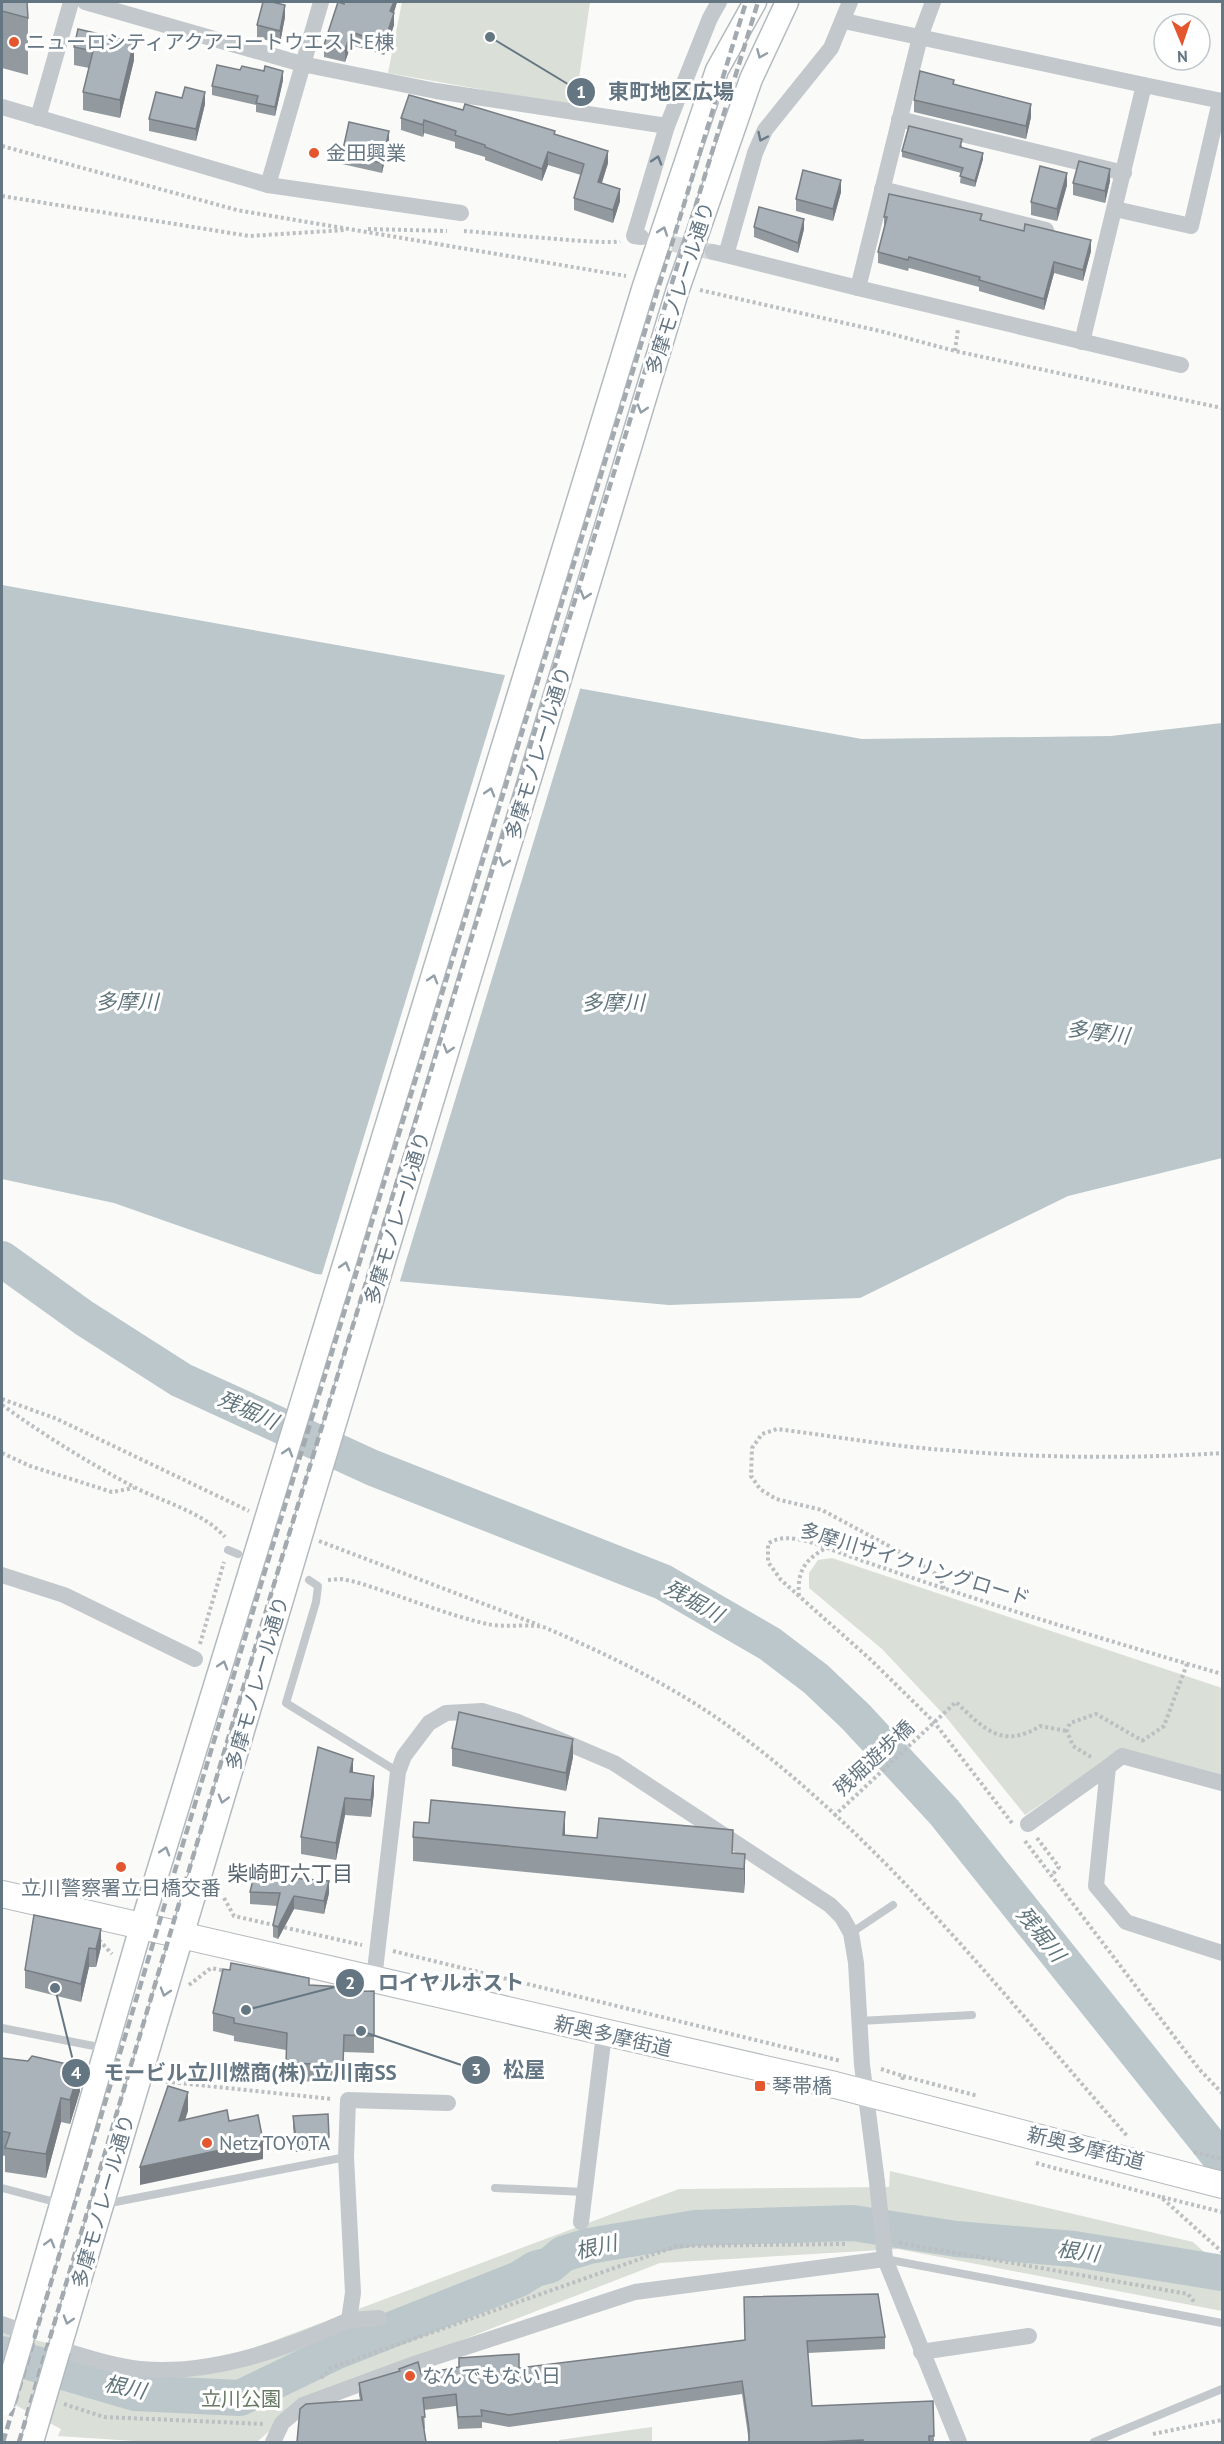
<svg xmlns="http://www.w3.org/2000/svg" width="1224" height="2444" font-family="'PT Sans','Noto Sans JP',sans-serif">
<rect width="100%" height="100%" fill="#fafaf8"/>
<g fill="#dadfd7">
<path d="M402,2H590L575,106L388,73Z"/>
<path d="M832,1558L1222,1688V1777L1121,1750L1025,1815L946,1717L882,1649L809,1588V1573L818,1560Z"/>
<path d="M890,2171L1193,2242L1222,2268V2311L898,2249L660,2263L300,2403L257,2442H149L58,2436L61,2429L2,2398V2332L182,2375L679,2189L889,2187Z"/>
<path d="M652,2427V2442H559V2440Z"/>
</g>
<path fill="#bbc7cb" d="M2,585L862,739L1111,736L1222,723V1158L1068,1196L860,1298L669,1305L316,1274L114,1203L2,1179Z"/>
<path fill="#fafaf8" d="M506,672L581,686L399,1284L321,1277Z"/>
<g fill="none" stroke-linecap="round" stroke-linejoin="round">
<g stroke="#bbc7cb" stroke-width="36">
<path d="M2,1259L84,1318L181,1380L373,1468L663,1582L770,1644L816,1679L856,1717L944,1812L1222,2160"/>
<path d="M2,2354L135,2393L240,2398L335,2352L519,2279L535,2269L550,2265L563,2254L589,2246L695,2228L853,2223L956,2239L1074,2249L1222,2273"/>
</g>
<path stroke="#d5d9db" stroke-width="16" stroke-dasharray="16 8" stroke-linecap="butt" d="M649,239L713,252"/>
<defs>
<g id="secondary">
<path d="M22,2340L141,1927L644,286L717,70L755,2"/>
<path d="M59,2350L305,1522L677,292L751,79L787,2"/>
<path d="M32,2442L39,2418"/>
</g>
<path id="primary" d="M2,1894L835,2085L1222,2185"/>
</defs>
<use href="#secondary" stroke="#b3babf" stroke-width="25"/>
<use href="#primary" stroke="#b5babe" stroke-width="28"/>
<g stroke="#bbbfc2" stroke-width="4" stroke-dasharray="3 3" stroke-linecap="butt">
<path d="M2,146L237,210L626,276"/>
<path d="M2,196L249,236L345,230"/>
<path d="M368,229L447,231"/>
<path d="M464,231C485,232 612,246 620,241"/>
<path d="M700,290L884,332L955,351L1222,408"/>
<path d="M955,351L958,329"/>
<path d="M2,1399L57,1419L249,1511"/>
<path d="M2,1405C44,1435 87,1462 134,1487C163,1502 203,1512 225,1537"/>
<path d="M2,1453L30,1466L112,1492L134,1488"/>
<path d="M319,1541L539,1625"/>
<path d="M328,1580L342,1579L356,1582C399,1595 444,1614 487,1624C504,1628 534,1623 546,1628C609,1655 675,1687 731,1728C885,1841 1003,1995 1128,2137"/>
<path d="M944,1589L940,1577L915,1560L822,1510L776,1499L760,1489L751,1476L752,1448L762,1434L777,1429C833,1436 889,1446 945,1450C1037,1458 1130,1459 1222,1453"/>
<path d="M799,1596C797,1572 804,1560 826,1548"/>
<path d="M200,1644L224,1562"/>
<path d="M1142,1741L1164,1726L1187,1664"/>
<path d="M1091,1757L1073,1746L1067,1731L1070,1723L1096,1714L1143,1741"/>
<path d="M834,1816L956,1702C983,1728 1002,1750 1040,1726L1067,1731"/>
<path d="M1012,1823L934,1722L871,1660L781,1580L768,1562V1544C786,1529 824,1547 843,1554C968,1598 1095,1637 1222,1674"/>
<path d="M1037,1838L1059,1867L1052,1875"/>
<path d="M1025,1841L1199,2069L1222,2093"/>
<path d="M123,1887L134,1881"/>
<path d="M224,1898L234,1916L362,1945"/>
<path d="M99,1940L112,1954"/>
<path d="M393,1951L841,2061"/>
<path d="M189,1985L211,1968L226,1971"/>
<path d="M881,2069L903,2076L902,2081"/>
<path d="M903,2076L978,2096"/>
<path d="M160,2081L332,2099"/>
<path d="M1194,2152L1222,2159"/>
<path d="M1036,2163L1161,2197L1222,2252"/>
<path d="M1162,2197L1222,2212"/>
<path d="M899,2243L1188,2294L1195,2303"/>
<path d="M321,2378L331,2368L677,2246L846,2244"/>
<path d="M64,2404L104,2417L264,2424"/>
<path d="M1153,2434L1222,2420"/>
</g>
<g stroke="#c3c8cc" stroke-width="8">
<path d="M228,1550L238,1554"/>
<path d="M309,1580L318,1586L316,1602L286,1703L398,1772"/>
<path d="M851,1933L893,1905"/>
<path d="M859,2021L972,2015"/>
<path d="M2,2028L104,2048"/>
<path d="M2,2188L59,2203"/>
<path d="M495,2188L585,2192"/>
<path d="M105,2204L346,2157"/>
<path d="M885,2259L1222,2323"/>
<path d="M1094,2442L1222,2389"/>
</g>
<g stroke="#c3c8cc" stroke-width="16">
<path d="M85,2L302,64L436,91L667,126"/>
<path d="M933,2L920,37L858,288L1181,365"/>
<path d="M844,21L1144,85L1082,342"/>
<path d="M1144,85L1222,101"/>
<path d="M2,107L268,185L461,213"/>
<path d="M38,118L71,2"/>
<path d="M899,119L1124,173"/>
<path d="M268,185L321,2"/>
<path d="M882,189L1046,230"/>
<path d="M1115,209L1191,226L1220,101"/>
<path d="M641,237L634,236L667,126L710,18L719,2"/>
<path d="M713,252L726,255L755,153L765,130L831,48L850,2"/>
<path d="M726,255L858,288"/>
<path d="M2,1575L64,1595L195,1659"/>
<path d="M1108,1767L1122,1756L1222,1783"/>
<path d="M1028,1824L1108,1767L1096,1886L1126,1922L1222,1953"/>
<path d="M374,1979L398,1772L404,1756L429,1723L446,1713L482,1711L518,1722L614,1763L830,1905L842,1917L851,1933L856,1963L862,2065L877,2182"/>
<path d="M581,2222L604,2034"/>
<path d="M379,2318L349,2320L353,2293L346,2157L348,2100L448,2103"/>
<path d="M2,2324L24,2332"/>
<path d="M59,2349C86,2357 112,2366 140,2369C210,2376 286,2349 349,2320"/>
<path d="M921,2352L1029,2336"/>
<path d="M273,2442L282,2423L303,2405L417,2363L635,2292L885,2259L959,2442"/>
</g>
<use href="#secondary" stroke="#fff" stroke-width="22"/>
<use href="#primary" stroke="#fff" stroke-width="26"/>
<g stroke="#a2aab0" stroke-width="4.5" stroke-dasharray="9 4.5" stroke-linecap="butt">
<path d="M3,2442L272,1548L746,2"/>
<path d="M19,2442L283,1554L758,2"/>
</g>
<defs>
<g id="secondary-bridge">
<path d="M3,2404L22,2340"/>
<path d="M39,2418L59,2350"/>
</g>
</defs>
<use href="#secondary-bridge" stroke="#b3babf" stroke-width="25" stroke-linecap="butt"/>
<path stroke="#c3c8cc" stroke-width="16" d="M877,2182L885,2259"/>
<use href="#secondary-bridge" stroke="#fff" stroke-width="22"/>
</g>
<g fill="#929a9f">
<path d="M2,2L28,18V75L2,68Z"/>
<path d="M344,2H397L394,13V25L384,55L351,45L345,62L324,57V45Z"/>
<path d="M285,17L280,43L257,38V25Z"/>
<path d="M74,47L134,60L120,118L83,110V92L89,68L74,65Z"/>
<path d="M283,80L275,116L256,112V105L212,95V86Z"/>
<path d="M954,84L1031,117L1026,139L914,112V100Z"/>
<path d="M205,104L196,141L149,131V119Z"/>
<path d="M401,118L555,134L608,163L602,183L620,201L613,223L574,210V198L581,175L548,165L542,181L485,160V157L455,148V142L424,133L423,137L401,130Z"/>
<path d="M389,141L382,173L342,164V154Z"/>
<path d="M962,145V147L983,159L975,187L960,183L961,173L902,157V151Z"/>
<path d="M1110,181L1105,203L1073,195V183Z"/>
<path d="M1067,185L1057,221L1031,215V202Z"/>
<path d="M841,192L833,221L796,211V199Z"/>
<path d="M884,217L982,220L1091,251L1083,281L1054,273L1044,310L979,291V287L909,268L908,271L878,263V252L884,228Z"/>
<path d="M754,227L804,229L798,253L754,237Z"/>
<path d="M452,1748L573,1757L566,1791L452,1766Z"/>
<path d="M353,1773L374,1793L371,1817L345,1815L336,1860L301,1854V1837Z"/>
<path d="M565,1835L745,1854V1878L744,1893L413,1861V1837Z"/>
<path d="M250,1892L329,1893L324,1914L294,1909L278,1939L273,1937V1925L277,1906L250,1904Z"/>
<path d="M34,1915L101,1947L96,1967H89L81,2002L25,1988V1970Z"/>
<path d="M309,1985L345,1992L374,1991V2053L344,2052L343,2082L286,2081V2050L234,2041V2036L213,2031V2013Z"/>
<path d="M2,2058L80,2091L70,2124L61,2122L46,2178L5,2172V2156L2,2155Z"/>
<path d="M293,2116L329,2137V2149L296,2152L293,2128Z"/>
<path d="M885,2337V2349L808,2353L812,2406L933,2401L934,2442H749L742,2394L509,2427L482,2422V2428L458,2429L456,2406L424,2410L425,2429H423L360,2400L359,2395V2383L459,2367V2358L519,2368L745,2340Z"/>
</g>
<g fill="#777d82">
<path d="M394,2H397L390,24V11Z"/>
<path d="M285,5V17L280,43V31Z"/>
<path d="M394,13V25L384,55V43Z"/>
<path d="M351,32V45L345,62V50Z"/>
<path d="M134,42V60L120,118V100Z"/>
<path d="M283,71V80L275,116V107Z"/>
<path d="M205,92V104L196,141V129Z"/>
<path d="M1031,104V117L1026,139V126Z"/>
<path d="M424,120V133L423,137V125Z"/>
<path d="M389,131V141L382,173V163Z"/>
<path d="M608,151V163L598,194V182Z"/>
<path d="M548,152V165L542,181V169Z"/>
<path d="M983,153V159L975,187V181Z"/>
<path d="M1110,169V181L1105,203V191Z"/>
<path d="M1067,173V185L1057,221V209Z"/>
<path d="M841,180V192L833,221V209Z"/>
<path d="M620,189V201L613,223V210Z"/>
<path d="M804,219V229L798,253V243Z"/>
<path d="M1091,240V251L1083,281V270Z"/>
<path d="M1054,262V273L1044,310V299Z"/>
<path d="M573,1739V1757L566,1791V1773Z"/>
<path d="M353,1759V1776L350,1772Z"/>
<path d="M374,1776V1793L371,1817V1800Z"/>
<path d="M345,1798V1815L336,1860V1843Z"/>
<path d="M565,1812V1836L563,1835Z"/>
<path d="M745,1854V1878L744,1893V1869Z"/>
<path d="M329,1881V1893L324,1914V1901Z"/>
<path d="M294,1896V1909L278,1939V1927Z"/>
<path d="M101,1929V1947L96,1967V1949Z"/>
<path d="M89,1948V1967L81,2002V1984Z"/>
<path d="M80,2067V2091L70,2124V2100Z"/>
<path d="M188,2092V2111L179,2139V2121Z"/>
<path d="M61,2098V2122L46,2178V2154Z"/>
<path d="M263,2141V2159L140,2185V2167Z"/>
</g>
<g fill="#aab3b9" stroke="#777d82" stroke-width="1.5">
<path d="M2,2H27L28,18L2,11Z"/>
<path d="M263,2H272L285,5L280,31L257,25Z"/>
<path d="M338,2L344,4V2H394L390,11L394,13L384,43L351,32L345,50L324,45Z"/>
<path d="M78,29L134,42L120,100L83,92L93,51L74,47Z"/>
<path d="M217,65L240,70L242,66L264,71L265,66L283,71L275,107L256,103L258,96L212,86Z"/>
<path d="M920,71L954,80L953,84L1031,104L1026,126L914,100Z"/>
<path d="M185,87L205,92L196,129L149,119L156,92L182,98Z"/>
<path d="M409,95L463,110L465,104L555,131L554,134L608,151L598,182L620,189L613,210L574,198L584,164L548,152L542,169L485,147V145L455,135L456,131L424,120L423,125L401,118Z"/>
<path d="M349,122L389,131L382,163L342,154Z"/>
<path d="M909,126L962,139L960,147L983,153L975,181L960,176L963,168L902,151Z"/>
<path d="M1079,161L1110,169L1105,191L1073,183Z"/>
<path d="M1040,166L1067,173L1057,209L1031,202Z"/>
<path d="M803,170L841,180L833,209L796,199Z"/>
<path d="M889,194L982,214L980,220L1024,231L1025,224L1091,240L1083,270L1054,262L1044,299L979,280L980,277L909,257L908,260L878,252L887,217H884Z"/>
<path d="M759,207L804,219L798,243L754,227Z"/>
<path d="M459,1712L573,1739L566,1773L452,1748Z"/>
<path d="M318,1747L353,1759L350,1772L374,1776L371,1800L345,1798L336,1843L301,1837Z"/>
<path d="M431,1800L565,1812L563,1835L597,1838L599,1818L733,1830L732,1853L745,1854L744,1869L413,1837L414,1822L429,1823Z"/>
<path d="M254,1875L329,1881L324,1901L294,1896L278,1927L273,1925L280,1893L250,1892Z"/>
<path d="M34,1915L101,1929L96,1949L89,1948L81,1984L25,1970Z"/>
<path d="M231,1963L309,1978V1985L345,1987V1992L374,1991V2036L344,2035L343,2065L286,2063L287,2033L234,2023V2018L213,2013L223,1969L230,1970Z"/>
<path d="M32,2056L80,2067L70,2100L61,2098L46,2154L5,2148L10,2133L2,2131V2058L28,2061Z"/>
<path d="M168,2086L188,2092L179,2121L227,2110L229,2121L258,2115L263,2141L140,2167Z"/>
<path d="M328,2114L329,2137L296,2140L293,2116Z"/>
<path d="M878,2294L885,2337L807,2341L812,2406L933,2401L934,2436H929V2442H863V2440L819,2442H749V2429L742,2381L509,2415L481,2410L482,2416L458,2417L456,2394L423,2398L425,2417H422L426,2442H297L300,2409L306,2404L362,2400L359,2383L400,2371L399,2369L418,2362L421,2374L459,2367V2358L519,2354V2368L745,2340L744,2297Z"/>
</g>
<defs><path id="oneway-chevron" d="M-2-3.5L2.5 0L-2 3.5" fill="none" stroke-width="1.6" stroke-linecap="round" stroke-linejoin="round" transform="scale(1.5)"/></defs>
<g stroke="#939fa8">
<use href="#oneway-chevron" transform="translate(761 54) rotate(113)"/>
<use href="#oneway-chevron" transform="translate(663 231) rotate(-71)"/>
<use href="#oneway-chevron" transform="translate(642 409) rotate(107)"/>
<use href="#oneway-chevron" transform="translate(585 595) rotate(107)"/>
<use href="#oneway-chevron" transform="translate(490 792) rotate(-73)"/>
<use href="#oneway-chevron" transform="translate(504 862) rotate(107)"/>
<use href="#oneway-chevron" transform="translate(433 979) rotate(-73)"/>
<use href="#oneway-chevron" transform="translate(448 1049) rotate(107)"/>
<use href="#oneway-chevron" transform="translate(345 1266) rotate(-73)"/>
<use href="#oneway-chevron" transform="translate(288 1452) rotate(-73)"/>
<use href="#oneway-chevron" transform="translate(223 1665) rotate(-73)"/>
<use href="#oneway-chevron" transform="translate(223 1799) rotate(106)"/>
<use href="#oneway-chevron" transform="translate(165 1851) rotate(-73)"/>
<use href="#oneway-chevron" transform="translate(165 1992) rotate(107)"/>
<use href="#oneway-chevron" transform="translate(50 2243) rotate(-74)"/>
<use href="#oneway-chevron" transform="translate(68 2320) rotate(107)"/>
</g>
<g stroke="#6a7a87">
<use href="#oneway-chevron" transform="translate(762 137) rotate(115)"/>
<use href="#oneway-chevron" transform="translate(657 160) rotate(-73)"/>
</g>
<g fill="#e4572e" stroke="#fff" stroke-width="2">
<circle cx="14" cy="42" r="6"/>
<circle cx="314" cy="153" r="6"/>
<circle cx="121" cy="1867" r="6"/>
<rect x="754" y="2080" width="12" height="12" rx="3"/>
<circle cx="207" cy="2143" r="6"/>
<circle cx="410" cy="2376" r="6"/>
</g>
<g text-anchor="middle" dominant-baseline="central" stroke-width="6" stroke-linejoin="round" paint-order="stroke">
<g font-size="20" fill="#657683" stroke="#fff" text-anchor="start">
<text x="26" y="42">ニューロシティアクアコートウエストE棟</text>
<text x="326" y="153">金田興業</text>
<text x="121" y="1888" text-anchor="middle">立川警察署立日橋交番</text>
<text x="772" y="2086">琴帯橋</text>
<text x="219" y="2143">Netz TOYOTA</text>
<text x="422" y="2376">なんでもない日</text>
</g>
<g font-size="20" fill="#657683" stroke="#fff">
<text transform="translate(680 288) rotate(-72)">多摩モノレール通り</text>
<text transform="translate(538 753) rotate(-73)">多摩モノレール通り</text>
<text transform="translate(397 1218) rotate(-73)">多摩モノレール通り</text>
<text transform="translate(915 1564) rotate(17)">多摩川サイクリングロード</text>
<text transform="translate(257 1683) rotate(-74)">多摩モノレール通り</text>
<text transform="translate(874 1758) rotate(-43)">残堀遊歩橋</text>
<text transform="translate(613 2036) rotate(13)">新奥多摩街道</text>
<text transform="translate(1086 2148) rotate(14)">新奥多摩街道</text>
<text transform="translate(103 2201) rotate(-74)">多摩モノレール通り</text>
</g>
<g font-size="20" fill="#687a64" stroke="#fff">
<text x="241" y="2399">立川公園</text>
</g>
<g font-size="21" font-style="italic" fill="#60757c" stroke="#fff">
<text x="127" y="1001">多摩川</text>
<text x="613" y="1002">多摩川</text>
<text transform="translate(1098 1032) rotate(7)">多摩川</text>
<text transform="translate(248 1410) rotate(24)">残堀川</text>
<text transform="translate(694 1601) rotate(29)">残堀川</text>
<text transform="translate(1041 1934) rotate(51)">残堀川</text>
<text transform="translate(596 2247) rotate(-13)">根川</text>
<text transform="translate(1078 2251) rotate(7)">根川</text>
<text transform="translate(125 2387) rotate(12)">根川</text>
</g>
<g font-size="21" fill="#57646e" stroke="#fff">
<text x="290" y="1873">柴崎町六丁目</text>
</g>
</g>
<path fill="none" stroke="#657683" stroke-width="2" d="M490 37L581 92M246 2010L350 1983M361 2031L476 2070M55 1988L76 2073"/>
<g fill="#657683" stroke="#fff" stroke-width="2">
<circle cx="490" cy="37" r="6"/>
<circle cx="246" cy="2010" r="6"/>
<circle cx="361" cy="2031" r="6"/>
<circle cx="55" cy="1988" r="6"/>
<circle cx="581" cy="92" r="15"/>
<circle cx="350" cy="1983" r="15"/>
<circle cx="476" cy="2070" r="15"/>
<circle cx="76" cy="2073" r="15"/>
</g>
<g font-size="18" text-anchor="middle" font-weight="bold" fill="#fff">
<text x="581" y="98">1</text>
<text x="350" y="1989">2</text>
<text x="476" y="2076">3</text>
<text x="76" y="2079">4</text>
</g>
<g font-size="21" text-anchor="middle" font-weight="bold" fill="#657683" stroke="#fff" stroke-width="6" stroke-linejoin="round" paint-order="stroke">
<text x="671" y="99">東町地区広場</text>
<text x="451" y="1990">ロイヤルホスト</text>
<text x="524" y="2077">松屋</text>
<text x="250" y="2080">モービル立川燃商(株) 立川南SS</text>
</g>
<rect width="1224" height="2444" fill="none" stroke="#657683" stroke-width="6"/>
<g transform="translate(1182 42) rotate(178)"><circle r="28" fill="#ffffff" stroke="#c1c8cd" stroke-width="1.5"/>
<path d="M0-4.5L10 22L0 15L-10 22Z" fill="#e4572e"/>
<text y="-9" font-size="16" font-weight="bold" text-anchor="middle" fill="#657683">N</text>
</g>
</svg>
